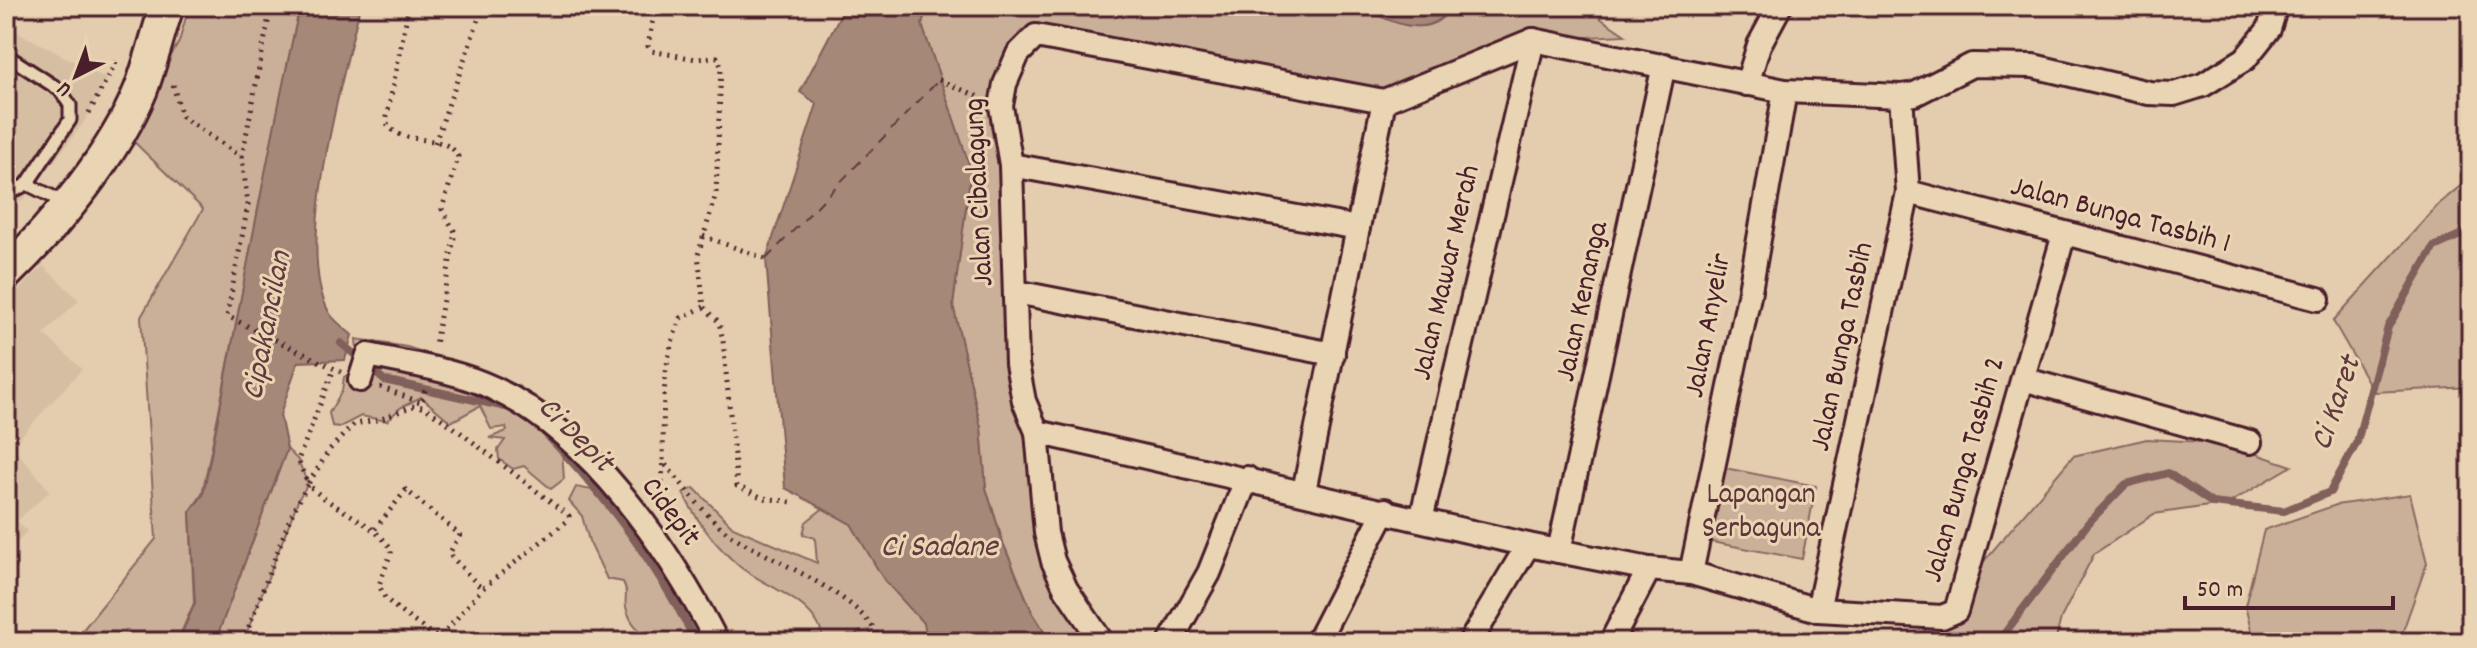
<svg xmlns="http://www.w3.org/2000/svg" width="2477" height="648" font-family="Dekko,sans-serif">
<rect width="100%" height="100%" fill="#e3cdae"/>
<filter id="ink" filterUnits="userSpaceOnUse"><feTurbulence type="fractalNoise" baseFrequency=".0125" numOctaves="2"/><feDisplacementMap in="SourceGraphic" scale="16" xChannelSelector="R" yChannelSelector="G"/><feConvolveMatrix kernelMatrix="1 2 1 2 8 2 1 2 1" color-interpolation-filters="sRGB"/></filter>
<g filter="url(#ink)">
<g fill="#d6bea3">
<path d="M6,26L107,79L84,122L34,188L6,217Z"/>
<path d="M43,266L79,300L44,334L82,369L12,446L50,491L17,521L27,531L6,556V302Z"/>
</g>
<g fill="#cab098" stroke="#8a6862" stroke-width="2">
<path d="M189,6H300C264,168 236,332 202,494L190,512L194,603L177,642H73L156,539L141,317L203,209L125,133L179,42Z"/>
<path d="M926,6H1360C1387,21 1431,43 1451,6H1601L1600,18L1625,35L1533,40L1384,101L1036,36L1005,84L1016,292L1046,533L1102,642H1051L1032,612L1003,543L986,488L981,428L953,305L971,170L922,25Z"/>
<path d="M2471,177V387L2374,392L2333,321L2439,204Z"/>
<path d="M356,339L407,347L503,378L578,448L661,553L713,642C677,642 636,648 626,607C624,597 629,592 623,582L607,579L589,541L582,516L569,501L576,487L597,491L562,451L564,479L551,489L524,466L513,469L499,459L498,450L505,440L489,438L507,431L506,427L491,429L480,406L451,422L421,397L400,408L387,421L361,416L340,427L332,426L329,413L342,391L344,377L362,365L358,361Z"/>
<path d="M2147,439L2223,443L2292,466L2229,503L2154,514L2094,554L2061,618L2055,642H1902L1924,632L2073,456Z"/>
<path d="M287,449L298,460L308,484L299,498L243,642H215Z"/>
<path d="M1720,467L1816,486L1802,559L1706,541Z"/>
<path d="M694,488L733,527L817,563L815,538L803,534L806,522L826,506L842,507L953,642H875L869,630L858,632L855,642H823C821,602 766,588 739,566C715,545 697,522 683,493Z"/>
<path d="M2410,494L2427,563L2399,642H2254L2245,606L2264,530L2336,505Z"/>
</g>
<g fill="#a68879" stroke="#815e5a" stroke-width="2">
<path d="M300,6H360C344,78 292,250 330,314C335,321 345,329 352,335L345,360L298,362L280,415L287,449L215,642H178L195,603L190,512L203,495C236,332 263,168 300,6Z"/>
<path d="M845,6H926L922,25L971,170L953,305L981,428L986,488L1003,543L1032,612L1051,642H928L924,624L884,580L851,524L785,488L766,259L817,104L800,92Z"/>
<path d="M1360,6H1451C1431,43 1387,21 1360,6Z"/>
</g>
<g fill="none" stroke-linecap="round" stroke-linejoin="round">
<g stroke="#815e5a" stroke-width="8">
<path d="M341,343L384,380L515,409"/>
<path d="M541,429C602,491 657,564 696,642"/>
<path d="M1998,642L2089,522L2126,484L2168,473L2212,503L2284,511L2330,492L2357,442L2388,327L2434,247L2471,230"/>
</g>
<path stroke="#61393e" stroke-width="2" stroke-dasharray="10 8" stroke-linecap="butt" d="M766,259L939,80"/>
<defs>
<g id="lane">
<path d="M6,55L60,90L70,105V120L27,184L6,195"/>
<path d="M27,184L67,204"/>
</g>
<g id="street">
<path d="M1747,84L1759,45L1780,6"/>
<path d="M1011,165L1358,228"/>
<path d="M1908,192L2318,299"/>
<path d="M1016,292L1333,354"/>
<path d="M2023,379L2250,442"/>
<path d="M360,380L368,355C410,364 455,370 493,388C591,434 669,548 717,642"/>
<path d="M1037,432L1528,545L1649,569L1691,573L1818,610L1942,617L1956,611L2064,234"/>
<path d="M1304,491L1384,101"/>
<path d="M1421,520L1533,40"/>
<path d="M1559,551L1664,65"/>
<path d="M1691,573L1749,296L1785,91"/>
<path d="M1818,610L1908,192L1901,96"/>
<path d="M1102,642L1066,589L1053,561L1046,533L1037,432L1024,401L1017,364L1011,165L1001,106L1005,84L1018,54L1036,36L1384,101L1533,40L1785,91L1901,96L1915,94L1972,65L2033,66L2149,93L2174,94L2203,85L2245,59L2269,29L2276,6"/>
<path d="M1170,642L1209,573L1247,478"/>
<path d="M1317,642L1385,510"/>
<path d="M1470,642L1528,545"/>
<path d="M1611,642L1649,569"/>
</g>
<path id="secondary" d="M6,273C55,226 116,152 141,89C151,62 158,33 167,6"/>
</defs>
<use href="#lane" stroke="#4a1f2b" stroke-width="17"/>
<use href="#street" stroke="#4a1f2b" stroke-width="28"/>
<use href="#secondary" stroke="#4a1f2b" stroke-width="38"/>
<g stroke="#4a1f2b" stroke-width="5" stroke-dasharray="2 6" stroke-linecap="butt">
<path d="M409,6L386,121C397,149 447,130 458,157L442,209L455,232L435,345"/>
<path d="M655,6L648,46L651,51L696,59L717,57L721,66L716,194L698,255L704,307L719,322L723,341L737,486L763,498L793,502"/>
<path d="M939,80L979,97"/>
<path d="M173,85L182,117L242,157L248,205L227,316L341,372"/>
<path d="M89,113L118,58"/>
<path d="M435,143L483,6"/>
<path d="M242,157L271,6"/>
<path d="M703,236L766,259"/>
<path d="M704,307L681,318C660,363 664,413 663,462C684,485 705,517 731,535C770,561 867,596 880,642"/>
<path d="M380,387L422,403L425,390"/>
<path d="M661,506L663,462"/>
<path d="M375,529L406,490L460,535L449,554L482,589"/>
<path d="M243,642L290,518L308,484L298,460L334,369"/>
<path d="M437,642L439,639L402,613L385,598L379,585L392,550C371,519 333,511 308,484L330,449L354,424L382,419L412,406L424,407L452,426L569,516L567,521L482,589L439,639"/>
</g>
<use href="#lane" stroke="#e9d4b3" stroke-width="11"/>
<use href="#street" stroke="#e9d4b3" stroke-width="22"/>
<use href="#secondary" stroke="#e9d4b3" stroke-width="32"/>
</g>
</g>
<g text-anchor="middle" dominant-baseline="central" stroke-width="6" stroke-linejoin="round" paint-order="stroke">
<g font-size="30" fill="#4a1f2b" stroke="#e9d4b3">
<text transform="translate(981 192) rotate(-93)">Jalan Cibalagung</text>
<text transform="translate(2120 217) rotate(15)">Jalan Bunga Tasbih 1</text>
<text transform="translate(1448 273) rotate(-77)">Jalan Mawar Merah</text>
<text transform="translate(1584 302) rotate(-78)">Jalan Kenanga</text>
<text transform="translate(1710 326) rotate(-79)">Jalan Anyelir</text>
<text transform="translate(1844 347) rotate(-78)">Jalan Bunga Tasbih</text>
<text transform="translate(1966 470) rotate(-74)">Jalan Bunga Tasbih 2</text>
<text transform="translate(669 513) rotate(53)">Cidepit</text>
</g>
<g font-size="30" fill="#5d353b" stroke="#e9d4b3">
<text x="1761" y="496">Lapangan<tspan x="1761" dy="34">Serbaguna</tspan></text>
</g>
<g font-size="32" font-style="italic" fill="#61393e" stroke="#e9d4b3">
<text transform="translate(269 326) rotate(-79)">Cipakancilan</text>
<text transform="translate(2338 404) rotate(-71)">Ci Karet</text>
<text transform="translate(574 436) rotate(45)">Ci Depit</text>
<text x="939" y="549">Ci Sadane</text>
</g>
</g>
<rect width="2477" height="648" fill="none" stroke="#e9d4b3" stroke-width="32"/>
<rect x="16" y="16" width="2445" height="616" fill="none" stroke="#4a1f2b" stroke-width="3" filter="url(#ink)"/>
<g transform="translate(76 76) rotate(222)" stroke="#e9d4b3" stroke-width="6" paint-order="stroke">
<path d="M0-6L14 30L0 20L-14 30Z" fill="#4a1f2b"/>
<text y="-12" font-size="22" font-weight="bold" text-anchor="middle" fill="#4a1f2b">U</text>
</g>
<path d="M2185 596v12h208v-12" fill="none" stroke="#4a1f2b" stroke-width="4"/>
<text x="2197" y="596" font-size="24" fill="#4a1f2b" stroke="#e9d4b3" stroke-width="6" paint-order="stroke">50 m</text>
</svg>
